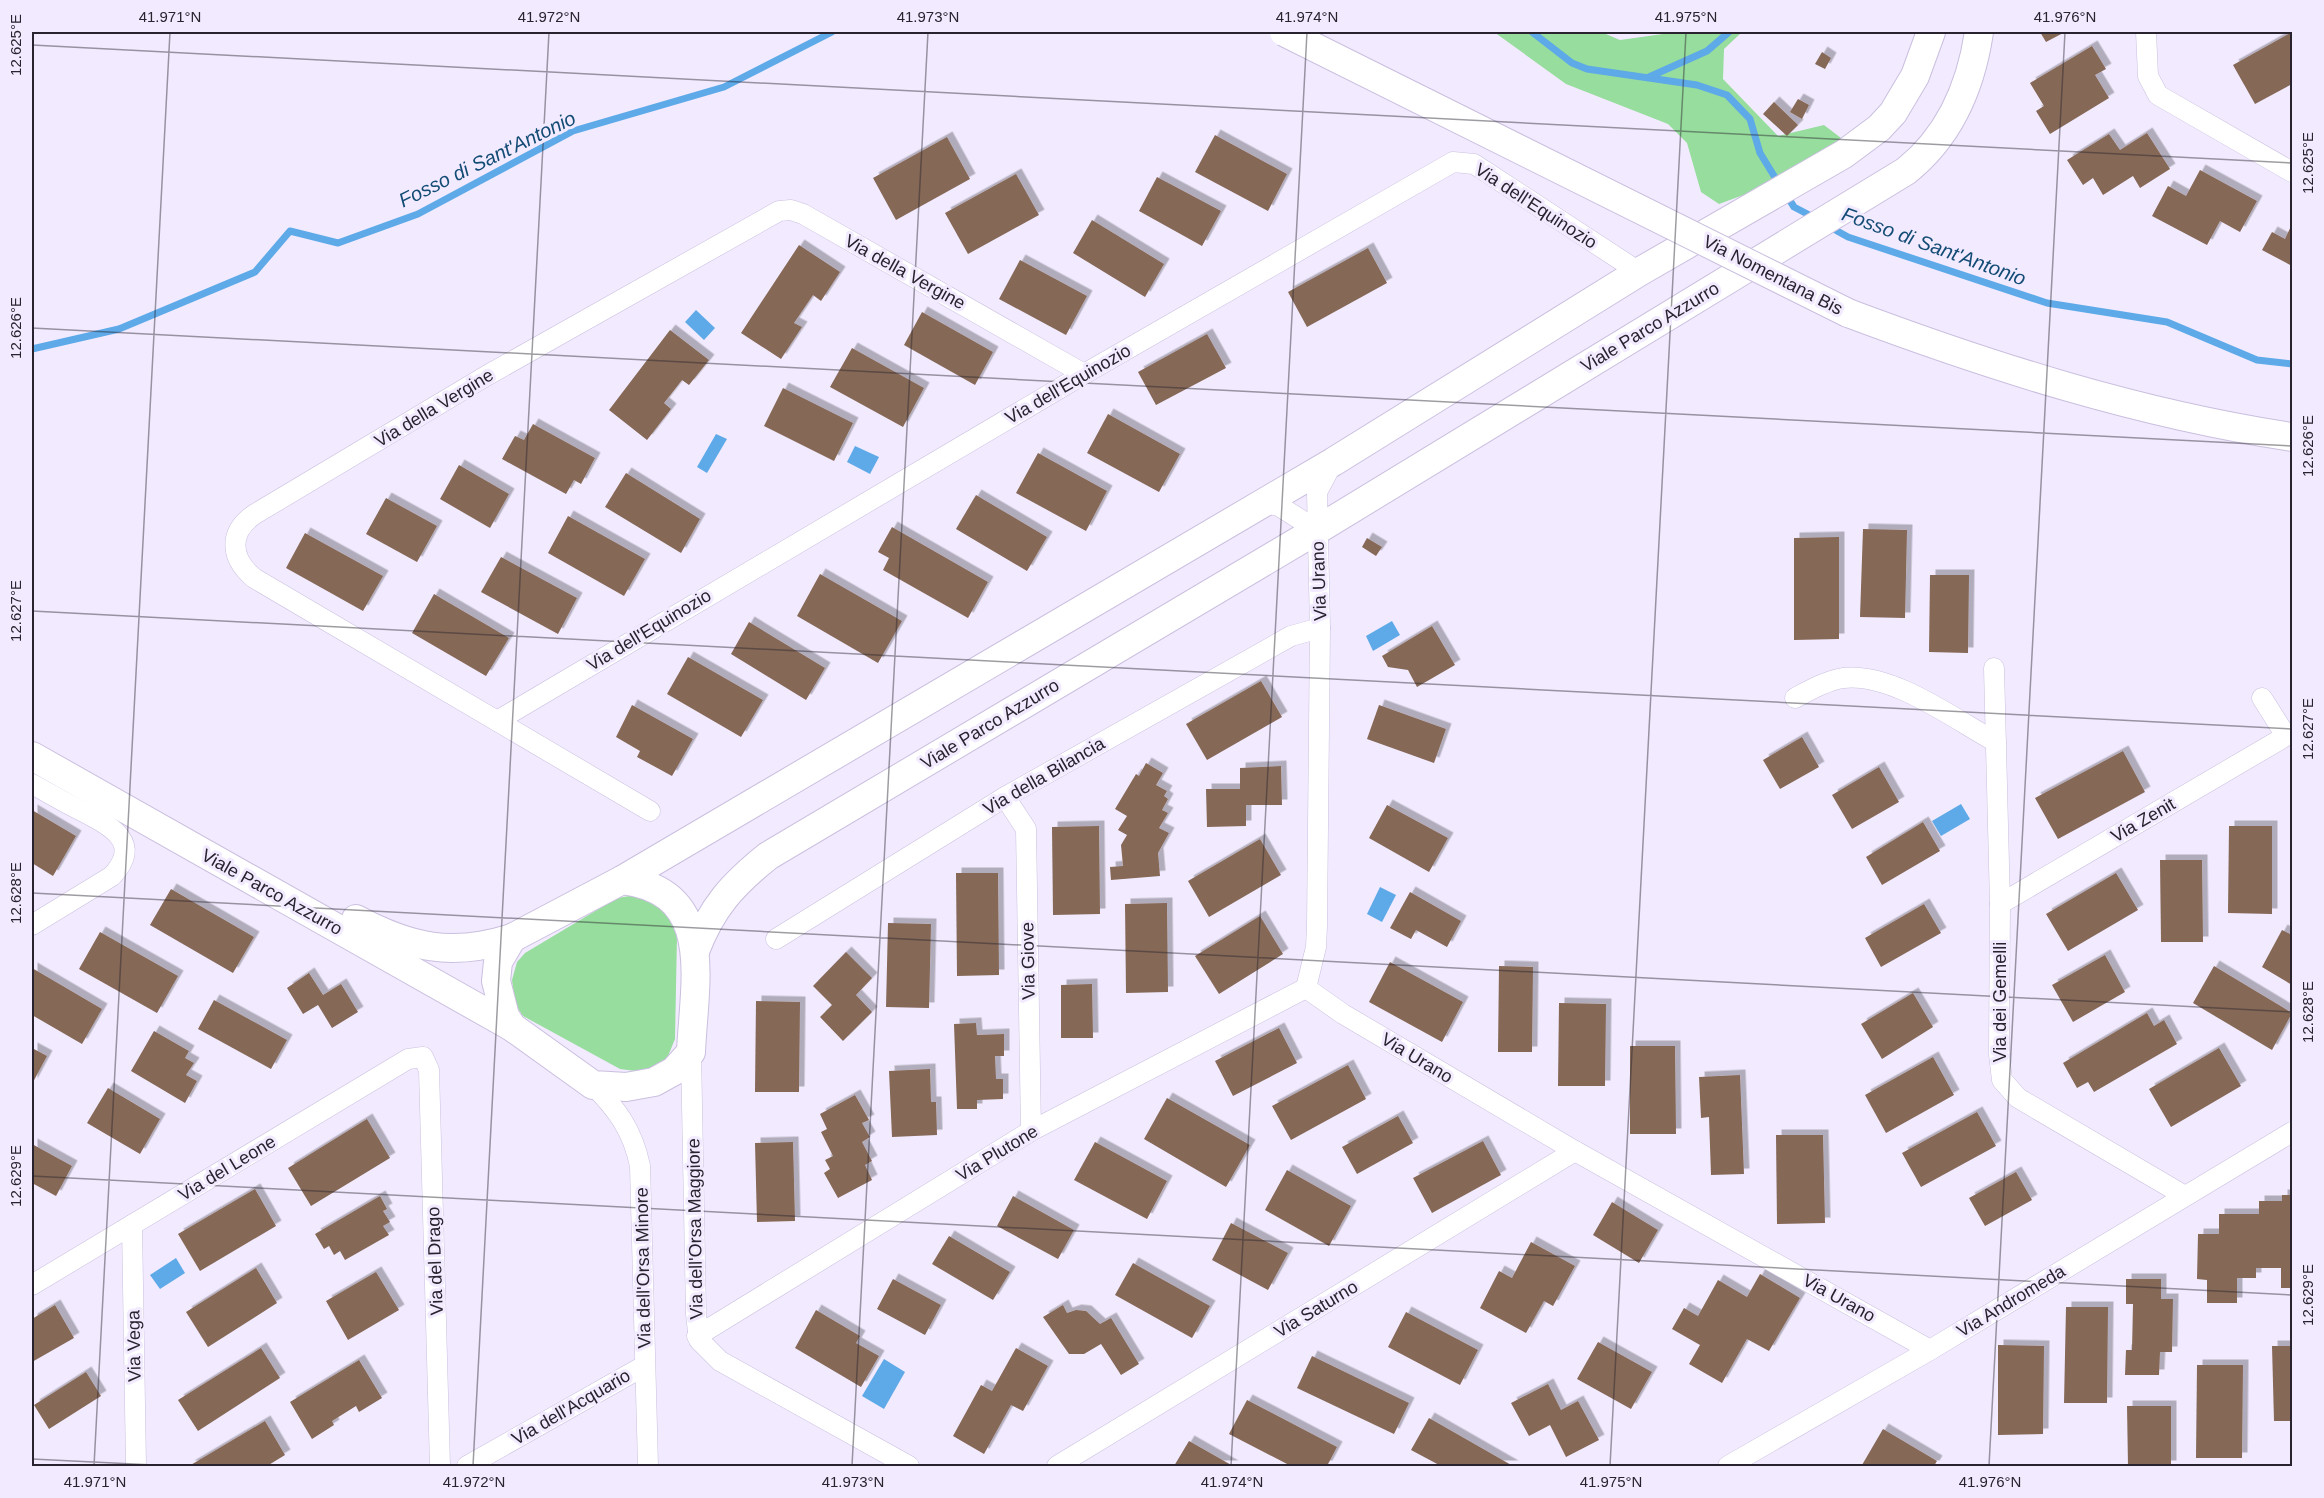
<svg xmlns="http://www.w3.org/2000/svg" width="2324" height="1498" font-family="Helvetica,sans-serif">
<defs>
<filter id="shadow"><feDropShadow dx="5.5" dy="-5.5" stdDeviation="0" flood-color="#0004"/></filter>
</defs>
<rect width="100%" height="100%" fill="#f2ebff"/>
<g fill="#97dd9d">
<path d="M1494,32H1601L1620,40L1677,32H1742L1724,49L1723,79L1778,136L1824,125L1841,138L1814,169L1719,204L1701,192L1687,143L1668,124L1566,84Z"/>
<path d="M636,895L668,912L677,936L675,1039L666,1061L643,1072L620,1069L523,1016L515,1004L512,980L517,962L525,953L617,898Z"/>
</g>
<g fill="#5ea9e7">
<path d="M696,310L715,328L704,340L685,322Z"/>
<path d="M716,434L727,439L707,473L697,467Z"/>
<path d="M855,446L879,457L870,474L847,462Z"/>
<path d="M1392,621L1400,635L1373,651L1366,636Z"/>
<path d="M1961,804L1970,819L1941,836L1932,821Z"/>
<path d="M1380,887L1396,895L1382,922L1367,914Z"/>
<path d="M176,1258L185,1273L160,1289L150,1275Z"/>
<path d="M884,1359L905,1372L884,1409L862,1396Z"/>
</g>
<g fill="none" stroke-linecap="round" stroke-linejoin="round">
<g stroke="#5ea9e7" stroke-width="7">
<path d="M1532,32L1572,63L1587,69L1697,85L1727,95L1750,119L1760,153L1779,184"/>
<path d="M1649,77L1707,51L1729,32"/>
<path d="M1787,196L1794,207L1815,218"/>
<path d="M1830,227L1848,237L2047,303L2167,322L2257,360L2292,364"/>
<path d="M32,349L119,329L255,272L290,231L338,243L418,214L573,131L724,87L832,32"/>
</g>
</g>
<g fill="#856756" filter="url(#shadow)">
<path d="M2040,32H2065L2046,42Z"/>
<path d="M2292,32V84L2255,104L2233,65Z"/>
<path d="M2092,46L2106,69L2095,75L2109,98L2050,134L2036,111L2044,106L2030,83Z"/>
<path d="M1822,52L1831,58L1825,69L1815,64Z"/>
<path d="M1798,99L1809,105L1802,119L1790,112Z"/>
<path d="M1774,102L1798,125L1787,136L1763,114Z"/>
<path d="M2147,133L2170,169L2140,188L2133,176L2103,195L2093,178L2083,185L2067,160L2109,134L2120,150Z"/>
<path d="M1215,135L1287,174L1268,211L1195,172Z"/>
<path d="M947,137L970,179L896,220L873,178Z"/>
<path d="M2200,170L2257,201L2240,232L2220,221L2207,245L2152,216L2168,186L2186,196Z"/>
<path d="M1016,174L1039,215L968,254L945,213Z"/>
<path d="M1157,177L1221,211L1202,246L1139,211Z"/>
<path d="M1092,220L1164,264L1145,297L1073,253Z"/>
<path d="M2292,224V266L2262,250L2272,232L2285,239Z"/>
<path d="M799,245L840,272L821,301L813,295L794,323L802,327L781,359L741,333Z"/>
<path d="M1368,248L1387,283L1307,327L1288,292Z"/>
<path d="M1020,260L1087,296L1066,335L999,299Z"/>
<path d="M922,312L993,352L975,385L904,345Z"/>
<path d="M670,330L709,360L689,385L682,380L664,403L671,409L647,440L609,410Z"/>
<path d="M1207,334L1226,368L1156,405L1138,372Z"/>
<path d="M852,348L924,388L903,427L830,387Z"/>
<path d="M783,388L853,423L834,461L764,426Z"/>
<path d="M1108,414L1180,454L1159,492L1087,453Z"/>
<path d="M533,424L595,458L581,484L574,480L566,494L502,459L515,436L524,440Z"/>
<path d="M1038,453L1107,491L1086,531L1016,493Z"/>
<path d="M459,465L509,494L490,528L440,499Z"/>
<path d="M626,473L700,519L681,553L605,507Z"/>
<path d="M976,495L1047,537L1027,571L956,529Z"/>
<path d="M386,498L437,526L417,562L366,534Z"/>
<path d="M568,516L645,559L624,596L548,553Z"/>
<path d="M892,527L988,582L968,618L883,570L889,558L878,552Z"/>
<path d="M1863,529L1907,530L1905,618L1860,617Z"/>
<path d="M305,533L383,576L363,611L286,568Z"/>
<path d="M1839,537V639L1794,640V538Z"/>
<path d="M1367,538L1382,547L1376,556L1362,547Z"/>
<path d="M501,557L577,598L558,634L481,592Z"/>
<path d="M820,574L902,621L878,663L797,616Z"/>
<path d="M1930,575H1969L1968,653L1929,652Z"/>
<path d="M434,594L509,638L486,676L412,633Z"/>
<path d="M749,622L825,668L806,700L731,654Z"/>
<path d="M1432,626L1455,665L1417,687L1408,670L1388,667L1382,656Z"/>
<path d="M688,657L763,700L741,737L667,694Z"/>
<path d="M1261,681L1282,717L1207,760L1186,724Z"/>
<path d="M632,705L693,739L672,776L637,757L640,751L616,737Z"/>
<path d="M1379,705L1446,729L1434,763L1367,739Z"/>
<path d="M1802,737L1819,767L1780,789L1763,760Z"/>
<path d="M2123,751L2145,792L2058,839L2035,798Z"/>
<path d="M1146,763L1163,773L1156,785L1167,791L1164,796L1168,799L1162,810L1168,813L1159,828L1169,833L1158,853L1160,876L1111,880L1110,867L1123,866L1121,845L1127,835L1118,830L1127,816L1115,809L1136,774L1139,776Z"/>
<path d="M1281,766L1282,805H1246V826L1207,827L1206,789H1240V768Z"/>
<path d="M1879,767L1899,802L1852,829L1832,795Z"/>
<path d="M1387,805L1448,838L1429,872L1369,838Z"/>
<path d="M32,810L76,836L53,876L32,863Z"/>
<path d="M1923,822L1940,851L1882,885L1866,857Z"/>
<path d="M1099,826L1100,914L1053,915L1052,827Z"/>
<path d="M2229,826H2272V914L2228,913Z"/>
<path d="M1260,839L1281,875L1209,917L1188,881Z"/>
<path d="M2160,860H2202L2203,942H2161Z"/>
<path d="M956,873H998L999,975L957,976Z"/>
<path d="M2116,873L2138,910L2068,951L2046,914Z"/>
<path d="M171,889L254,937L233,973L150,925Z"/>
<path d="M1410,892L1461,921L1447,947L1416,930L1411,939L1390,928Z"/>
<path d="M1167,903L1168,992L1126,993L1125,904Z"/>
<path d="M1924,904L1941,933L1881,967L1865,938Z"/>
<path d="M1260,916L1283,954L1219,994L1195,956Z"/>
<path d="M888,923L931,924L929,1008L886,1007Z"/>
<path d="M2282,930L2292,935V985L2262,967Z"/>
<path d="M100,932L178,976L157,1013L79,969Z"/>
<path d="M846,952L872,978L856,995L872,1012L843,1041L820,1017L832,1005L813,986Z"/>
<path d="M2105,955L2125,992L2073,1022L2052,985Z"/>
<path d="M1390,962L1463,1002L1442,1042L1369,1002Z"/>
<path d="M1499,966L1533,967L1532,1052H1498Z"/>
<path d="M2214,966L2292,1013L2272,1050L2193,1003Z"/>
<path d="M32,968L102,1009L82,1044L32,1015Z"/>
<path d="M309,973L323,995L341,984L358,1012L332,1028L318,1005L303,1014L287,988Z"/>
<path d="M1092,984L1093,1038H1061V985Z"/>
<path d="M1913,993L1933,1027L1882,1059L1861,1024Z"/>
<path d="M214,1000L287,1040L271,1069L198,1029Z"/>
<path d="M756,1001L800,1002L799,1092H755Z"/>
<path d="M1559,1003L1606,1004L1605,1086H1558Z"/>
<path d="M2147,1013L2154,1026L2164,1020L2177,1044L2094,1092L2088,1082L2077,1088L2063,1063Z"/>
<path d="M976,1023L977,1035L1004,1034V1056H995L996,1079H1003V1099L977,1100V1109H957L954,1024Z"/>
<path d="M1279,1028L1297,1063L1233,1096L1215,1061Z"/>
<path d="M154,1031L189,1051L185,1058L194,1063L186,1075L197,1081L185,1103L131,1071Z"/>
<path d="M1630,1046H1675L1676,1134H1630Z"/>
<path d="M32,1048L47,1056L32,1084Z"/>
<path d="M2219,1048L2241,1086L2171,1127L2149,1089Z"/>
<path d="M1933,1057L1954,1095L1886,1133L1865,1095Z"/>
<path d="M1348,1065L1366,1099L1291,1140L1272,1106Z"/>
<path d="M930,1069L931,1102H936L937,1135L892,1137L889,1071Z"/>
<path d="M1740,1075L1744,1174L1711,1175L1709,1117L1701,1118L1699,1077Z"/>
<path d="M108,1088L160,1119L140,1154L87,1123Z"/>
<path d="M855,1095L869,1120L862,1123L870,1137L862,1142L872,1161L865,1165L872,1180L838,1198L824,1173L830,1169L825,1160L833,1156L821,1132L827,1129L820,1114Z"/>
<path d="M1167,1098L1250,1145L1226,1187L1144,1139Z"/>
<path d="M1977,1112L1996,1146L1921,1187L1902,1153Z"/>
<path d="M1398,1116L1413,1143L1357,1174L1342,1147Z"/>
<path d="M367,1119L390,1158L311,1206L288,1168Z"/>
<path d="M1776,1135H1823L1825,1223L1777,1224Z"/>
<path d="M1483,1141L1501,1175L1432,1213L1413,1178Z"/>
<path d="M793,1142L795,1221L757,1222L755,1143Z"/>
<path d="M1095,1142L1167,1181L1147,1219L1074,1180Z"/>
<path d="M32,1144L72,1166L56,1196L32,1183Z"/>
<path d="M1287,1170L1351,1206L1329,1246L1265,1210Z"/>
<path d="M2016,1172L2032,1200L1985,1226L1969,1198Z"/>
<path d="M255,1189L276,1226L200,1271L178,1234Z"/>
<path d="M2282,1195H2292V1288H2281V1268H2256V1278H2237V1303H2207V1280L2197,1279L2198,1234H2219V1214H2259V1201H2282Z"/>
<path d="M380,1196L387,1209L383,1211L390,1222L383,1226L389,1235L345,1260L340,1251L334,1255L329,1246L324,1249L315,1234Z"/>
<path d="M1013,1196L1074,1230L1058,1259L997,1226Z"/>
<path d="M1612,1202L1658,1230L1639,1263L1593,1235Z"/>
<path d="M1231,1223L1288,1253L1268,1290L1212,1260Z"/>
<path d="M949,1236L1010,1272L993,1300L932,1264Z"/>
<path d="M1531,1242L1575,1266L1553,1306L1544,1301L1526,1333L1480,1308L1499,1271L1512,1278Z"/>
<path d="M1133,1263L1210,1306L1192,1338L1115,1295Z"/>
<path d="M256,1268L277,1303L208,1347L186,1312Z"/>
<path d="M376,1272L399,1310L348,1340L326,1301Z"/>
<path d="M1760,1274L1800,1298L1769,1351L1747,1339L1722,1383L1689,1364L1700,1345L1672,1329L1684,1308L1698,1316L1718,1280L1747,1297Z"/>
<path d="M893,1279L941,1305L925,1335L877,1309Z"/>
<path d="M2126,1279H2161V1299H2173L2172,1352H2160L2159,1375H2125L2126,1350H2132L2133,1304H2126Z"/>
<path d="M55,1305L74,1338L32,1362V1319Z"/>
<path d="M1063,1305L1067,1313L1076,1310L1086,1311L1100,1324L1111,1318L1139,1364L1121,1375L1101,1344L1084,1354H1069L1043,1317Z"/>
<path d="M2066,1307H2108L2107,1403H2064Z"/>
<path d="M816,1310L860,1336L856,1343L879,1356L861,1387L795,1348Z"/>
<path d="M1406,1312L1478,1350L1460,1385L1388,1347Z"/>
<path d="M1598,1342L1652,1372L1631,1409L1577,1379Z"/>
<path d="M1998,1345L2044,1346L2043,1434L1998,1435Z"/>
<path d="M2272,1346H2292V1421H2274Z"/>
<path d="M261,1348L280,1378L198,1431L178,1400Z"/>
<path d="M1016,1348L1048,1366L1023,1411L1011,1405L984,1454L953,1436L981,1385L992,1391Z"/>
<path d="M1312,1356L1409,1403L1394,1434L1297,1388Z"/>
<path d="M359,1360L382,1398L359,1412L356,1406L332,1421L334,1425L312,1439L290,1402Z"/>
<path d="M2197,1365H2243L2242,1458H2196Z"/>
<path d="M86,1372L101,1396L49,1429L34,1405Z"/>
<path d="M1548,1384L1561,1410L1578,1401L1599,1440L1566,1457L1550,1425L1529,1436L1511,1403Z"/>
<path d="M1247,1400L1337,1447L1327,1466H1291L1229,1434Z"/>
<path d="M2127,1406H2171V1466H2128Z"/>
<path d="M1429,1418L1513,1466H1441L1411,1450Z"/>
<path d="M265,1421L285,1455L267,1466H189Z"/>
<path d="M1883,1429L1937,1461L1934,1466L1862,1465Z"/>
<path d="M1189,1441L1233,1466H1174Z"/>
</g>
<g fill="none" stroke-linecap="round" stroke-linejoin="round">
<defs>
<g id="street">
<path d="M2146,32L2148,76L2158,95L2292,172"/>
<path d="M1262,503L1279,506L1317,530"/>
<path d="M1994,668L2000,904L1999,1054L2002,1080L2018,1098L2185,1196"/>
<path d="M1795,698C1810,690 1826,681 1843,678C1892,672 1954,719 1996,742"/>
<path d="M497,721L1084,374L1453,162L1474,164L1639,272"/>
<path d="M32,784C47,792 62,801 78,809C106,824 145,840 112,876L32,925"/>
<path d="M1005,797L1026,829L1031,1131"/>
<path d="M650,811L254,578C230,558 228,532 255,514L486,376L779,211L791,210L803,214L1084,374"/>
<path d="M2000,904L2286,736L2262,698"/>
<path d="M776,939L1005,797L1291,636L1320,628"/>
<path d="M1306,988L1343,1014L1575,1151L1930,1350"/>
<path d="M1306,988L1316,947L1317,926L1320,628L1317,492L1332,464"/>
<path d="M691,1052L696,1314L699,1340L720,1361L909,1466"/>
<path d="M593,1085C617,1109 633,1131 640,1166L648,1466"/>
<path d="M132,1225L136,1466"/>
<path d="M32,1285L408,1059L423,1057L429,1070L440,1466"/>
<path d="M697,1336L1031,1131L1306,988"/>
<path d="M467,1466L644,1366"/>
<path d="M1057,1466L1575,1151"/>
<path d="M1728,1466L1930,1350L2292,1132"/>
</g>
<g id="secondary">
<path d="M1848,313C1992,367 2140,414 2292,437"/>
<path d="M32,756L512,1027"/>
<path d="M622,880L1333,462L1639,272L1844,154L1879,128L1893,113L1915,76L1931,32"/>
<path d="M622,880C717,891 694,982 691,1052L674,1071L654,1082L626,1087L593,1085L512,1027L505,1016L496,981L498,962L512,938Z"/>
<path d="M356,919C410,948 452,957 512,938"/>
<path d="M695,951C712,907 732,885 768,856L1317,530L1906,171C1950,136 1971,86 1979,32"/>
</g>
</defs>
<use href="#street" stroke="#cabfdf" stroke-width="21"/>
<use href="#secondary" stroke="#cabfdf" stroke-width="30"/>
<use href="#street" stroke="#fff" stroke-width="20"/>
<use href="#secondary" stroke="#fff" stroke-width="28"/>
<defs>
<path id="secondary-bridge" d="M1284,32L1848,313"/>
</defs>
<use href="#secondary-bridge" stroke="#cabfdf" stroke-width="30" stroke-linecap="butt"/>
<use href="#secondary-bridge" stroke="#fff" stroke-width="28"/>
</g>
<path fill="none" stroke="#28232f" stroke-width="1.5" stroke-opacity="0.45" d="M32,45L2292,163M32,328L2292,446M32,611L2292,729M32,893L2292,1012M32,1176L2292,1295M32,1459L174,1466M94,1466L170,32M473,1466L549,32M852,1466L928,32M1231,1466L1307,32M1610,1466L1686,32M1989,1466L2065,32"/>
<g text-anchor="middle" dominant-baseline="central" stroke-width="6" stroke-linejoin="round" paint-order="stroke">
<g font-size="18" fill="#28232f" stroke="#f2ebff">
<text transform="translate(1536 206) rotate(33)">Via dell'Equinozio</text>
<text transform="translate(905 272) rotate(29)">Via della Vergine</text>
<text transform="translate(1773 275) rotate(27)">Via Nomentana Bis</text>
<text transform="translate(1650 327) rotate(-31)">Viale Parco Azzurro</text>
<text transform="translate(1068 384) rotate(-30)">Via dell'Equinozio</text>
<text transform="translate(434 408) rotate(-31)">Via della Vergine</text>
<text transform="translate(1319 581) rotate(-92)">Via Urano</text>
<text transform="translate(649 630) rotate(-31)">Via dell'Equinozio</text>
<text transform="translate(990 724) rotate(-31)">Viale Parco Azzurro</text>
<text transform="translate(1044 776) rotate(-30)">Via della Bilancia</text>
<text transform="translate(2143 820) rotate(-30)">Via Zenit</text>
<text transform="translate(272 892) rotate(29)">Viale Parco Azzurro</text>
<text transform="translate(1028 961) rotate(-91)">Via Giove</text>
<text transform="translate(2000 1002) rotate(-90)">Via dei Gemelli</text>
<text transform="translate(1417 1058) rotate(31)">Via Urano</text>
<text transform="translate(997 1153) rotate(-31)">Via Plutone</text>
<text transform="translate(227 1168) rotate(-31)">Via del Leone</text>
<text transform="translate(695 1229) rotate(-91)">Via dell'Orsa Maggiore</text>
<text transform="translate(435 1261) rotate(-92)">Via del Drago</text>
<text transform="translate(643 1268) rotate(-91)">Via dell'Orsa Minore</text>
<text transform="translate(1839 1298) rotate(29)">Via Urano</text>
<text transform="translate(2011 1301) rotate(-31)">Via Andromeda</text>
<text transform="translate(1316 1309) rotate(-31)">Via Saturno</text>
<text transform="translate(134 1346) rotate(-91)">Via Vega</text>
<text transform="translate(571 1407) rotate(-30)">Via dell'Acquario</text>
</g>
<g font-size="20" font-style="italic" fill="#144c75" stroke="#f2ebff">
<text transform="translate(487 159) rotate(-26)">Fosso di Sant'Antonio</text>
<text transform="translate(1934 246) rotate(20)">Fosso di Sant'Antonio</text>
</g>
</g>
<rect width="2324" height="1498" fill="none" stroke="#f2ebff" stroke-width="66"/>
<rect x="33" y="33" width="2258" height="1432" fill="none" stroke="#28232f" stroke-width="2"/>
<g font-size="15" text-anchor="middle" fill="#28232f">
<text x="170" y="22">41.971°N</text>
<text x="549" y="22">41.972°N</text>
<text x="928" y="22">41.973°N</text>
<text x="1307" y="22">41.974°N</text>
<text x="1686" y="22">41.975°N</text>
<text x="2065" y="22">41.976°N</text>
<text transform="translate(16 45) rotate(-90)" y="5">12.625°E</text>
<text transform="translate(2308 163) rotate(-90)" y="5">12.625°E</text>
<text transform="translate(16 328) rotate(-90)" y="5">12.626°E</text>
<text transform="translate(2308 446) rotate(-90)" y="5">12.626°E</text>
<text transform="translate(16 611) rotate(-90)" y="5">12.627°E</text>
<text transform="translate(2308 729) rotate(-90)" y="5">12.627°E</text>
<text transform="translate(16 893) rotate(-90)" y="5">12.628°E</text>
<text transform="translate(2308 1012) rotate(-90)" y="5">12.628°E</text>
<text transform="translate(16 1176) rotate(-90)" y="5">12.629°E</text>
<text transform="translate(2308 1295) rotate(-90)" y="5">12.629°E</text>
<text x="95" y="1487">41.971°N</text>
<text x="474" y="1487">41.972°N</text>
<text x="853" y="1487">41.973°N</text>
<text x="1232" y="1487">41.974°N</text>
<text x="1611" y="1487">41.975°N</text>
<text x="1990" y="1487">41.976°N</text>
</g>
</svg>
